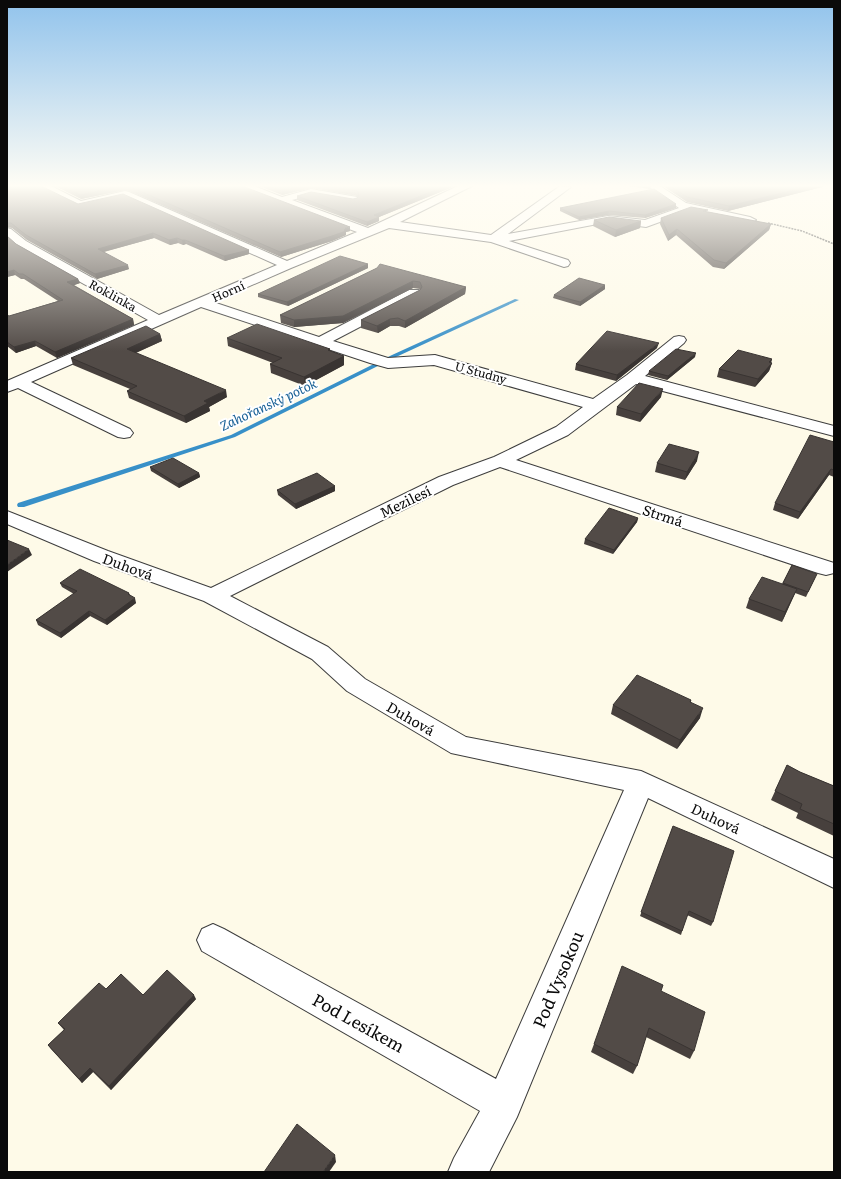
<svg xmlns="http://www.w3.org/2000/svg" width="841" height="1179" font-family="Literata,serif">
<rect width="100%" height="100%" fill="#fefae8"/>
<g fill="none" stroke-linecap="round" stroke-linejoin="round">
<path fill="#3890c8" fill-rule="evenodd" d="M515,299L519,300L396,357L235,437L24,507H18L17,505L18,503L231,435L392,355Z"/>
<defs>
<path id="street" d="M37,186H51L81,201L125,191L129,192L287,261L357,232L240,188L239,186H254L282,197L311,189L357,197L358,199L357,201L353,202L311,195L292,200L368,228L458,186H472L400,222L491,235L560,186L571,187L508,234L608,216L645,220L679,208L648,186H660L686,203L750,217L756,220L750,223L690,211L646,227L608,222L509,241L568,260L570,263L568,266L564,267L491,242L389,228L291,268L213,302L319,337L409,290H419L421,293L419,296L333,341L388,358L435,355L593,399L627,375L674,337L679,336L684,337L686,340L684,343L645,376L834,426V436L636,384L568,435L516,460L834,563V573L826,575L818,573L500,467L453,485L230,596L328,647L365,679L466,737L641,771L834,859V888L648,798L517,1117L489,1172H448L454,1158L480,1111L202,951L197,940L202,929L213,924L224,929L496,1079L624,790L451,753L347,691L312,659L204,601L94,561L7,524V511L108,551L211,588L439,477L494,457L556,427L583,407L434,365L388,368L370,363L201,307L31,382L130,429L133,433L130,437L124,438L118,437L18,388L7,392V381L148,320L18,247L7,237V228L11,229L26,241L159,315L277,265L124,197L80,207Z"/>
</defs>
<use href="#street" stroke="#3d3d3d" stroke-width="2"/>
<path stroke="#2c2c2c" stroke-width="1.5" stroke-dasharray="2 1" stroke-linecap="butt" d="M768,223L802,231L834,244"/>
<use href="#street" fill="#fff" fill-rule="evenodd"/>
</g>
<g fill="#47403d">
<path d="M7,186L78,204L249,250V254L225,261L186,244L183,245L178,243L170,245L154,238L104,252L129,269L97,279L27,240L12,228L7,227Z"/>
<path d="M55,186H242L350,231L346,232V235L332,241L281,257L129,191L125,190L81,199Z"/>
<path d="M259,186H455L379,217V221L367,226L297,200V196L353,199L357,198L358,197L357,196L311,188L282,195Z"/>
<path d="M629,186H651L650,189Z"/>
<path d="M663,186H823L822,187L728,211L687,202Z"/>
<path d="M676,204V208L645,218L608,215L579,220L560,211V208Z"/>
<path d="M708,212L771,224L769,230L724,269L713,267L676,235L668,241L660,224L661,218Z"/>
<path d="M594,220L641,221L640,228L615,237L593,226Z"/>
<path d="M7,236L16,244L78,279L80,283L74,285L133,319L134,325L57,358L36,346L16,353L7,346V315L9,316L58,301L24,279H21L15,275L7,277Z"/>
<path d="M368,264V268L288,306L258,297V294Z"/>
<path d="M377,268L466,287L465,294L405,328L399,326H390L378,333L361,328V320L420,290V289L413,288L343,323L294,327L281,323L280,315Z"/>
<path d="M605,285V289L580,306L553,298L554,295Z"/>
<path d="M160,334L162,341L136,353L227,397L209,407L210,411L186,423L129,398L127,391L130,389L73,365L71,358Z"/>
<path d="M227,338L330,349V351L344,356V365L305,386L271,373L270,364L273,363L228,346Z"/>
<path d="M657,348L616,381L575,370L576,364Z"/>
<path d="M695,357L667,380L648,375L649,371Z"/>
<path d="M772,359L771,363H772L769,371L755,387L717,377L719,369Z"/>
<path d="M661,397L640,422L616,415L617,407Z"/>
<path d="M834,442V477L829,475L798,519L773,510L775,503Z"/>
<path d="M697,461L685,480L655,472L657,463Z"/>
<path d="M150,467L199,473L200,477L179,488L151,471Z"/>
<path d="M335,486V491L296,509L278,495L277,490Z"/>
<path d="M638,518L637,522L613,554L584,544L585,539Z"/>
<path d="M792,565L815,578L806,597L795,593L782,622L746,608L749,599L782,584Z"/>
<path d="M60,583L129,593L130,595L136,603L107,625L90,616L61,638L38,625L36,620L74,594L62,587Z"/>
<path d="M691,700V702L700,718L677,749L611,714L613,705Z"/>
<path d="M787,765L800,772L834,786V836L796,818L798,813L771,800Z"/>
<path d="M673,826L713,922L711,926L687,915L681,935L640,916Z"/>
<path d="M106,989L143,995L196,999L111,1090L93,1072L82,1083L51,1049L48,1045L64,1030L58,1023Z"/>
<path d="M661,991L694,1051L690,1059L646,1037L637,1066L633,1074L591,1052L594,1044Z"/>
</g>
<g fill="#393432">
<path d="M120,186H124L125,190L81,199L80,195Z"/>
<path d="M300,186H311V188L282,195V191Z"/>
<path d="M445,186H455L379,217V221L367,226V222L374,215Z"/>
<path d="M810,186H823L822,187L728,211L729,206Z"/>
<path d="M676,204V208L645,218V215Z"/>
<path d="M609,211L608,215L579,220V217Z"/>
<path d="M641,221L640,228L615,237L616,230Z"/>
<path d="M771,224L769,230L724,269L726,263Z"/>
<path d="M350,227V231L346,232V235L332,241L281,257L280,252Z"/>
<path d="M677,229L676,235L668,241L669,235Z"/>
<path d="M153,233L154,238L99,253L98,249Z"/>
<path d="M177,238L178,243L170,245L169,240Z"/>
<path d="M182,240H185L186,244L183,245Z"/>
<path d="M249,250V254L225,261L224,256Z"/>
<path d="M368,264V268L288,306L287,302Z"/>
<path d="M128,265L129,269L97,279L95,274Z"/>
<path d="M14,270L15,275L7,277V272Z"/>
<path d="M78,279L80,283L69,287L67,282Z"/>
<path d="M413,281V288L343,323L294,327V320Z"/>
<path d="M605,285V289L580,306V302Z"/>
<path d="M466,287L465,294L405,328V321Z"/>
<path d="M133,319L134,325L57,358L55,352Z"/>
<path d="M390,319V326L378,333L377,326Z"/>
<path d="M160,334L162,341L128,356L127,349Z"/>
<path d="M35,341L36,346L16,353L14,347Z"/>
<path d="M659,343L657,348L616,381L617,375Z"/>
<path d="M696,353L695,357L667,380L668,376Z"/>
<path d="M344,356V365L305,386L304,377Z"/>
<path d="M772,359L770,365L772,363L769,371L755,387L758,379L769,362Z"/>
<path d="M663,389L661,397L640,422L641,414Z"/>
<path d="M226,390L227,397L209,407L210,411L186,423L184,416L204,401Z"/>
<path d="M699,452L697,461L685,480L687,472Z"/>
<path d="M831,469L829,475L798,519L800,512Z"/>
<path d="M199,473L200,477L179,488L178,484Z"/>
<path d="M335,486V491L296,509L295,504Z"/>
<path d="M638,518L637,522L613,554L614,550Z"/>
<path d="M29,549L32,555L7,572V565Z"/>
<path d="M797,589L793,598L782,622L785,612Z"/>
<path d="M135,598L136,603L107,625L105,620Z"/>
<path d="M89,611L90,616L61,638L60,633Z"/>
<path d="M703,708L700,718L677,749L680,740Z"/>
<path d="M194,995L196,999L111,1090L109,1086Z"/>
<path d="M90,1068L93,1072L82,1083L79,1079Z"/>
<path d="M335,1155L336,1162L329,1172H323Z"/>
</g>
<g fill="#524b47" stroke="#393432">
<path d="M7,186H41L78,204L123,194L249,250L224,256L185,240H182L177,238L169,240L153,233L98,249L128,265L95,274L26,235L11,223H7Z"/>
<path d="M62,186H120L80,195Z"/>
<path d="M128,186H242L350,227L345,228L346,229L344,230L346,231L332,236L280,252Z"/>
<path d="M269,186H300L282,191Z"/>
<path d="M327,186H445L374,215L379,217L367,222L297,196L311,192L353,199L357,198L359,195L357,191Z"/>
<path d="M670,186H810L729,206L687,197Z"/>
<path d="M654,189L676,204L645,215L609,211L579,217L560,208Z"/>
<path d="M691,207L708,210L703,211L771,224L726,263L714,260L677,229L669,235L661,218Z"/>
<path d="M609,217L641,221L616,230L594,220Z"/>
<path d="M7,236L16,244L78,279L67,282L133,319L55,352L35,341L14,347L7,342V315L9,316L63,300L23,274H19L14,270L7,272Z"/>
<path d="M340,256L368,264L287,302L258,294Z"/>
<path d="M380,264L466,287L405,321L398,318L390,319L377,326L361,320L420,290L422,287L420,282L413,281L343,316L294,320L280,315L377,268Z"/>
<path d="M579,278L605,285L580,302L554,295Z"/>
<path d="M257,324L330,349L328,350L344,356L304,377L270,364L282,358L227,338Z"/>
<path d="M146,326L160,334L127,349L226,390L204,401L208,403L184,416L127,391L137,386L71,358Z"/>
<path d="M607,331L659,343L617,375L576,364Z"/>
<path d="M676,349L696,353L668,376L649,371Z"/>
<path d="M738,350L772,359L769,362L772,363L758,379L719,369Z"/>
<path d="M639,383L663,389L641,414L617,407Z"/>
<path d="M810,435L834,442V470L831,469L800,512L775,503Z"/>
<path d="M669,444L699,452L687,472L657,463Z"/>
<path d="M173,458L199,473L178,484L150,467Z"/>
<path d="M317,473L335,486L295,504L277,490Z"/>
<path d="M609,508L638,518L614,550L585,539Z"/>
<path d="M7,540L29,549L7,565Z"/>
<path d="M792,565L817,574L808,592L783,583Z"/>
<path d="M80,569L129,593L128,594L135,598L105,620L89,611L60,633L36,620L77,591L60,583Z"/>
<path d="M762,577L797,589L785,612L749,599Z"/>
<path d="M637,675L691,700L690,702L703,708L680,740L613,705Z"/>
<path d="M787,765L800,772L834,786V824L800,809L802,804L775,791Z"/>
<path d="M673,826L734,851L713,922L689,911L682,931L641,912Z"/>
<path d="M622,966L663,985L661,991L705,1012L694,1051L649,1028L637,1066L594,1044Z"/>
<path d="M167,970L194,995L109,1086L90,1068L79,1079L48,1045L65,1029L58,1023L99,983L106,989L121,974L143,995Z"/>
<path d="M297,1124L335,1155L323,1172H264Z"/>
</g>
<linearGradient id="sky" x2="0" y2="1"><stop stop-color="#91c3ec"/><stop offset="0.53" stop-color="#fffdf5"/><stop offset="1" stop-color="#fffdf5" stop-opacity="0"/></linearGradient>
<rect width="841" height="351" fill="url(#sky)"/>
<g text-anchor="middle" dominant-baseline="central" stroke-width="4" stroke-linejoin="round" paint-order="stroke">
<g font-size="12" fill="#0a0a0a" stroke="#fff">
<text transform="translate(228 291) rotate(-24)">Horní</text>
<text transform="translate(113 295) rotate(29)">Roklinka</text>
<text transform="translate(481 372) rotate(15)">U Studny</text>
</g>
<g font-size="13" font-style="italic" fill="#196196" stroke="#fff">
<text transform="translate(268 404) rotate(-25)">Zahořanský potok</text>
</g>
<g font-size="14" fill="#0a0a0a" stroke="#fff">
<text transform="translate(405 501) rotate(-26)">Mezilesí</text>
<text transform="translate(663 515) rotate(18)">Strmá</text>
<text transform="translate(128 566) rotate(20)">Duhová</text>
<text transform="translate(411 718) rotate(30)">Duhová</text>
<text transform="translate(716 818) rotate(25)">Duhová</text>
</g>
<g font-size="17" fill="#0a0a0a" stroke="#fff">
<text transform="translate(557 979) rotate(-67)">Pod Vysokou</text>
<text transform="translate(359 1022) rotate(29)">Pod Lesíkem</text>
</g>
</g>
<rect width="841" height="1179" fill="none" stroke="#0a0a0a" stroke-width="16"/>
</svg>
